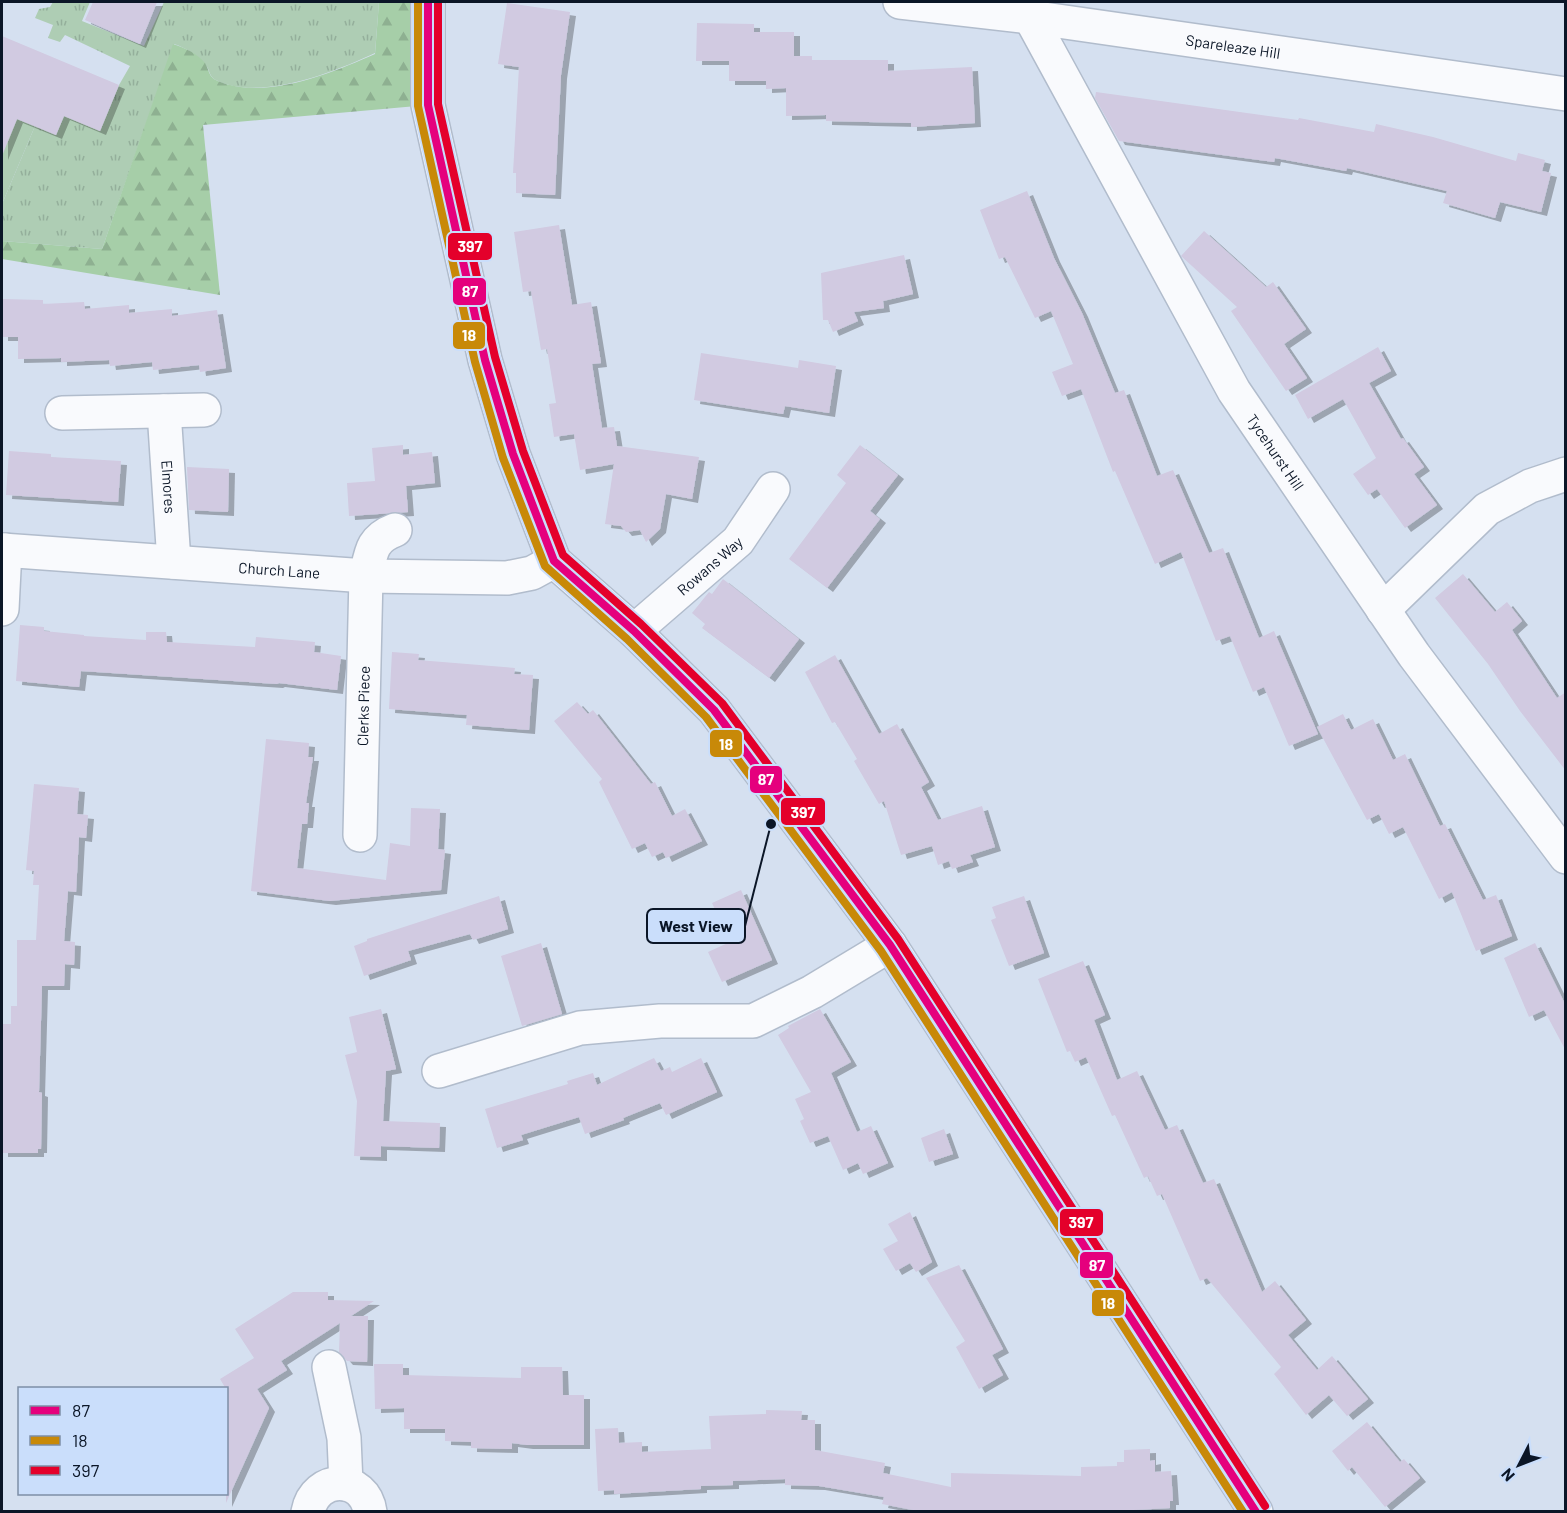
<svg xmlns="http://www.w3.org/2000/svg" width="1567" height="1513" font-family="Barlow,sans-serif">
<defs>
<pattern id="grass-tufts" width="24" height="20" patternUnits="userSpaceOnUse" patternTransform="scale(1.5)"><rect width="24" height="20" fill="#aecdb4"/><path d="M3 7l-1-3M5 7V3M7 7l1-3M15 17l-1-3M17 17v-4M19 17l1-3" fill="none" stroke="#94af9b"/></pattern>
<pattern id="forest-firs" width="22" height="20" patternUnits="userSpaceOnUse" patternTransform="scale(1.5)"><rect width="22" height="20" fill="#a6cea8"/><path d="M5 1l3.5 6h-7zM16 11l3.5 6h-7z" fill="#8eb091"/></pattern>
<filter id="shadow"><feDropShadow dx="6" dy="4" stdDeviation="0" flood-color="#0004"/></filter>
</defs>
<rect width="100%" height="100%" fill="#d5e0f0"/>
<path fill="url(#grass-tufts)" d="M53,2H90L82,21L144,46L164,2H379L375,53C335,72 261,101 218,81C208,77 211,71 205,64C196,54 186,48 174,44L102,249L2,241V204L35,126L56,135L64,116L100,131L119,85L130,66L65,35L60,42L48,38L53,25L35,18L39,9L50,7Z"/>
<path fill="url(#forest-firs)" d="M379,2H420L428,105L203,125L220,295L2,259V241L102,249L173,44C185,48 197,53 205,63C210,71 208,77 218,81C265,101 332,73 375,54Z"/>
<path fill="#aecdb4" d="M17,119L35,126L2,204V132L10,135Z"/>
<g fill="#d1cae1" filter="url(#shadow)">
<path d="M93,2H157L140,44L85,20Z"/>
<path d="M507,3L570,12L561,75L555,195L516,193V173H513L519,67L498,64Z"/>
<path d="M697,23L754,24V32H794V56H812V60H888V71L972,67L975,123L911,127V123L826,121V115L786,116V88L766,89V81H729V61H696Z"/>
<path d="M2,36L119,85L100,131L64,116L56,135L17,119L2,156Z"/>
<path d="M1096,92L1298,120L1299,118L1374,132L1376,124L1433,137L1516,161L1518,153L1545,160L1542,171L1551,173L1541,212L1500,202L1495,218L1443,203L1447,191L1347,168L1346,171L1275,158L1274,162L1119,141L1095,98Z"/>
<path d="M1027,191L1054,258L1082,313L1115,393L1124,390L1157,476L1173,470L1209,553L1223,548L1259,638L1274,631L1318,734L1289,746L1264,687L1253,692L1230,636L1216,641L1181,552L1155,564L1115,471L1113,472L1081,389L1062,396L1052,372L1073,364L1051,311L1035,318L1005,257L999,259L980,210Z"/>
<path d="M559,225L572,305L591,302L601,363L592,364L602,428L614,427L617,446L699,457L692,499L666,494L660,529L646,542L640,530L626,532L621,526L605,524L614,464L580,470L574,434L554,437L549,404L556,403L547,349L541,350L531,291L523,292L514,232Z"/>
<path d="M1204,231L1266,287L1273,282L1306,329L1284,344L1307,378L1286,391L1231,311L1237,307L1181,256Z"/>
<path d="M904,255L913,294L883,301L884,308L854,312L858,321L833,332L828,320H823L821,273Z"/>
<path d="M2,299L43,300V304L84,302L85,309L129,305V313L172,309V316L217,310L226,368L200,372L199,365L153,370L152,362L110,366L109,360L61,362V358L18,359V337H2Z"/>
<path d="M1378,347L1391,371L1369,383L1401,439L1403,438L1424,467L1414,474L1437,505L1405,528L1377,489L1368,495L1353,474L1376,458L1343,399L1308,419L1295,395Z"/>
<path d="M701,353L798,368L799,360L836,366L829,413L785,406L783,414L694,400Z"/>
<path d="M403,445V455L432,452L435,483L406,486L408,512L349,516L347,483L375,481L372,448Z"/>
<path d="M860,445L898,475L870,511L880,519L827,588L789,559L846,483L837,475Z"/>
<path d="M9,451L51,454V457L121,461L118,502L6,495Z"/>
<path d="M187,467L229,469L228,512L189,510Z"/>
<path d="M1463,574L1495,612L1507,602L1522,621L1512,630L1557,698L1566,692V771L1520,711L1488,664L1435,598Z"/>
<path d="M723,579L799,639L769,678L702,628L705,624L692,613L709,592L712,594Z"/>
<path d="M20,625L44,627V631L84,635V636L146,640V632H166L167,642L255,647L256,637L315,642L314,652L341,656L337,690L279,683L277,684L81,671L79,687L16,681Z"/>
<path d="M392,652L419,654L418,660L515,668L514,674L533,675L529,730L466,725L467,715L389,709Z"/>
<path d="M835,655L879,734L897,724L929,782L921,787L938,820L982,806L995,847L970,855L973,862L952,869L949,861L938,865L932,846L901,855L884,801L879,804L854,761L857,759L835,722L832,723L805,672Z"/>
<path d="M577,702L588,714L593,710L651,784L655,782L672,816L685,809L702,841L666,858L663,852L652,857L645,843L632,849L599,782L602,779L554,721Z"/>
<path d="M1343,714L1351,730L1373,719L1393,760L1405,754L1440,826L1445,824L1483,900L1496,895L1512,936L1476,951L1452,892L1439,899L1403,827L1389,834L1379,814L1367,820L1317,727Z"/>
<path d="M266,739L309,743L308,757H313L306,803H309L307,824H302L297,868L386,880L390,843L410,846L411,808L440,809L438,849L445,850L441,890L330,901L251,891Z"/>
<path d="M34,784L79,788L77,814L88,815L86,838L79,837L76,892L68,891L64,941L75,942L74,965L65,964L64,986H42L39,1092L42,1093L41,1149H38V1153H2V1024H11V1006H17V940H36L39,885H33L34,871L26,870Z"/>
<path d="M741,890L772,960L722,982L708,952L730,942L712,903Z"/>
<path d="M499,896L508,929L473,940L470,934L408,951L411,960L364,976L354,946L367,941V939Z"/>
<path d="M1024,896L1044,953L1009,966L991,920L996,918L992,907Z"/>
<path d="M541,943L562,1014L522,1026L501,956Z"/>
<path d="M1535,943L1566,1006V1051L1544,1010L1529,1017L1504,958Z"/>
<path d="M1083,961L1105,1015L1094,1020L1117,1080L1137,1071L1165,1130L1177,1125L1203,1183L1214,1179L1262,1292L1275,1281L1306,1320L1288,1335L1317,1370L1332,1356L1368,1399L1347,1416L1329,1395L1306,1415L1274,1374L1281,1367L1207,1278L1200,1281L1162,1194L1157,1196L1148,1176L1144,1178L1115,1115L1112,1116L1086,1057L1075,1062L1070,1051L1067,1052L1038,979Z"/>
<path d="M381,1009L396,1069L386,1071L383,1121L440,1123L439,1148L381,1146V1157L354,1156L357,1101L345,1055L357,1052L349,1017Z"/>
<path d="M820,1009L851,1062L831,1073L857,1132L871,1126L888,1163L863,1174L858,1163L843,1170L828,1136L810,1143L800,1121L804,1119L795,1099L811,1092L778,1035L789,1028L788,1026Z"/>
<path d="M654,1058L661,1071L670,1067L672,1072L701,1058L717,1092L666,1115L660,1103L623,1118L624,1120L585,1134L579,1117L521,1135L523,1140L497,1148L485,1109L568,1084L567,1081L593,1073L597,1085Z"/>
<path d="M944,1129L953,1154L929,1162L921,1138Z"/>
<path d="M910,1212L932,1262L916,1272L910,1263L896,1271L883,1249L898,1241L888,1224Z"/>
<path d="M959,1265L1003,1349L992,1355L1003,1375L979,1389L956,1347L965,1341L926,1278Z"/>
<path d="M293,1292H328V1300L374,1301L351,1316H368L367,1362L347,1361L339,1352L340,1323L281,1361L287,1370L257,1389L269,1408L226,1503V1389L220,1379L254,1358L235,1329Z"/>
<path d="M374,1364H403V1375L521,1378V1367H562L563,1395H584V1445H527L512,1443V1449L471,1448V1442L445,1441V1429H404V1408L375,1409Z"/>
<path d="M766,1410L802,1411L801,1420H815V1450L885,1463L883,1473L951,1487V1473L1081,1476V1467L1117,1466V1462H1124V1450L1150,1449V1461L1155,1460V1472L1171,1471L1173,1501H1170V1508L1134,1510V1512H923L882,1504L884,1497L819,1486L785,1485V1479L733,1481V1485L701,1486V1489L614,1494V1490L598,1491L595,1429L618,1428L619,1443L642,1442V1452L711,1449L709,1416L766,1414Z"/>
<path d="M1367,1422L1400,1462L1404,1459L1420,1478L1385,1507L1352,1467L1348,1471L1332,1451Z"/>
</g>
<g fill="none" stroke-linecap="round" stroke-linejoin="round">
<defs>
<g id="minor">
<path d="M428,2V105L485,360L513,454L554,561L634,631L714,710L890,945L1256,1512"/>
<path id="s1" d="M900,2L1030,17L1566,94"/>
<path id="s2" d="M1030,17L1234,391L1414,655L1566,857"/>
<path id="s3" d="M164,411L174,562"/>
<path d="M62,413L204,410"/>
<path id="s4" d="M2,550L366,576L507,578L532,573L554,561"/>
<path d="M2,609L5,550"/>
<path d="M1383,610L1487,509L1530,486L1566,474"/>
<path id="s5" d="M634,631L738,541L773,489"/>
<path id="s6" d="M360,835L366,576C371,553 371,539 395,530"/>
<path d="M439,1071L580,1028L660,1021H753L812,992L890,945"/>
<path d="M329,1367L344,1438L346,1484"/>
<path d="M308,1512C315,1474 365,1474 370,1512"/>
</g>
</defs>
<use href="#minor" stroke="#b1bccc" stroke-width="36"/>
<use href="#minor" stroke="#f9fafd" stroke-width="33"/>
<defs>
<path id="bus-1" d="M428,2V105L485,360L513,454L554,561L634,631L714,710L890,945L1256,1512"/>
<path id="bus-2" d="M418,2V106L475,362L503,458L545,566L627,639L706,717L881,951L1243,1512"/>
<path id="bus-3" d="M438,2V104L495,357L523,451L563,555L641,624L722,703L898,939L1265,1506"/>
</defs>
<use href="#bus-1" stroke="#cadefb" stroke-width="12"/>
<use href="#bus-2" stroke="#cadefb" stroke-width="12"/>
<use href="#bus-3" stroke="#cadefb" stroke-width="12"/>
<use href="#bus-1" stroke="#e5007d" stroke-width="8"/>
<use href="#bus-2" stroke="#c88908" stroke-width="8"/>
<use href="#bus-3" stroke="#e4002b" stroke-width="8"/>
</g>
<g text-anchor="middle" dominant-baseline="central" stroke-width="6" stroke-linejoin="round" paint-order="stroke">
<g font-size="15" fill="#0b1627" stroke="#cadefb">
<text stroke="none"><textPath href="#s1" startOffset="336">Spareleaze Hill</textPath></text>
<text stroke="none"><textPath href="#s2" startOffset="500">Tycehurst Hill</textPath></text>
<text stroke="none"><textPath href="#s3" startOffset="76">Elmores</textPath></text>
<text stroke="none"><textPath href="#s5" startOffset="100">Rowans Way</textPath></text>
<text stroke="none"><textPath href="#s4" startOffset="278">Church Lane</textPath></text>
<text stroke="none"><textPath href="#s6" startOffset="129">Clerks Piece</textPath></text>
</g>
</g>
<path fill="none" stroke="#0b1627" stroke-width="2" d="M771 824L745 926"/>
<circle fill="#0b1627" stroke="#cadefb" stroke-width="2" cx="771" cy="824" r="6"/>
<rect fill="#cadefb" stroke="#0b1627" stroke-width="2" x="647" y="909" width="98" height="34" rx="6"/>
<g font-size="16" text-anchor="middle" font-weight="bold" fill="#0b1627">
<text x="696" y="932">West View</text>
</g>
<g stroke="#cadefb" stroke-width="2">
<rect x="447" y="232" width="46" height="29" rx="6" fill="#e4002b"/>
<rect x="452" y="277" width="35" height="29" rx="6" fill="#e5007d"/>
<rect x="452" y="321" width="34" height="29" rx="6" fill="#c88908"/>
<rect x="709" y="729" width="34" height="29" rx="6" fill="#c88908"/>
<rect x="749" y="765" width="34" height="29" rx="6" fill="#e5007d"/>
<rect x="780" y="797" width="46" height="29" rx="6" fill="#e4002b"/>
<rect x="1059" y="1208" width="45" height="29" rx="6" fill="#e4002b"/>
<rect x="1079" y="1251" width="35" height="28" rx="6" fill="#e5007d"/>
<rect x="1091" y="1289" width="34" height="28" rx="6" fill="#c88908"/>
</g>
<g font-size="16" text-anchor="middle" font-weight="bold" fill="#fff">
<text x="470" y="252">397</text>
<text x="470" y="297">87</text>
<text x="469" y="341">18</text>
<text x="726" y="750">18</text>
<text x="766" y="785">87</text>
<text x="803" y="818">397</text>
<text x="1081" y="1228">397</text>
<text x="1097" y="1271">87</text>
<text x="1108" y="1309">18</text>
</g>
<rect width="1567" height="1513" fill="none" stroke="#0b1627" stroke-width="6"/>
<rect x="18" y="1387" width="210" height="108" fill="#cadefb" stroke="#7e8ea6" stroke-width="1.5"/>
<rect x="30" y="1406" width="30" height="9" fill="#e5007d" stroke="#7e8ea6" stroke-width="1.5"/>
<text x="72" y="1417" font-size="18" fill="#0b1627">87</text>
<rect x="30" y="1436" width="30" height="9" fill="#c88908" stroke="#7e8ea6" stroke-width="1.5"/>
<text x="72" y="1447" font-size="18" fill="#0b1627">18</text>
<rect x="30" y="1466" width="30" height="9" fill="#e4002b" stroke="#7e8ea6" stroke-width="1.5"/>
<text x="72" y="1477" font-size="18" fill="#0b1627">397</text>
<g transform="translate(1519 1465) rotate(228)" stroke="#cadefb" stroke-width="4.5" paint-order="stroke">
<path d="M0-4.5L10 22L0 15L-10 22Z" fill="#0b1627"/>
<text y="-9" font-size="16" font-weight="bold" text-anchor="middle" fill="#0b1627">N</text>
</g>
</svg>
